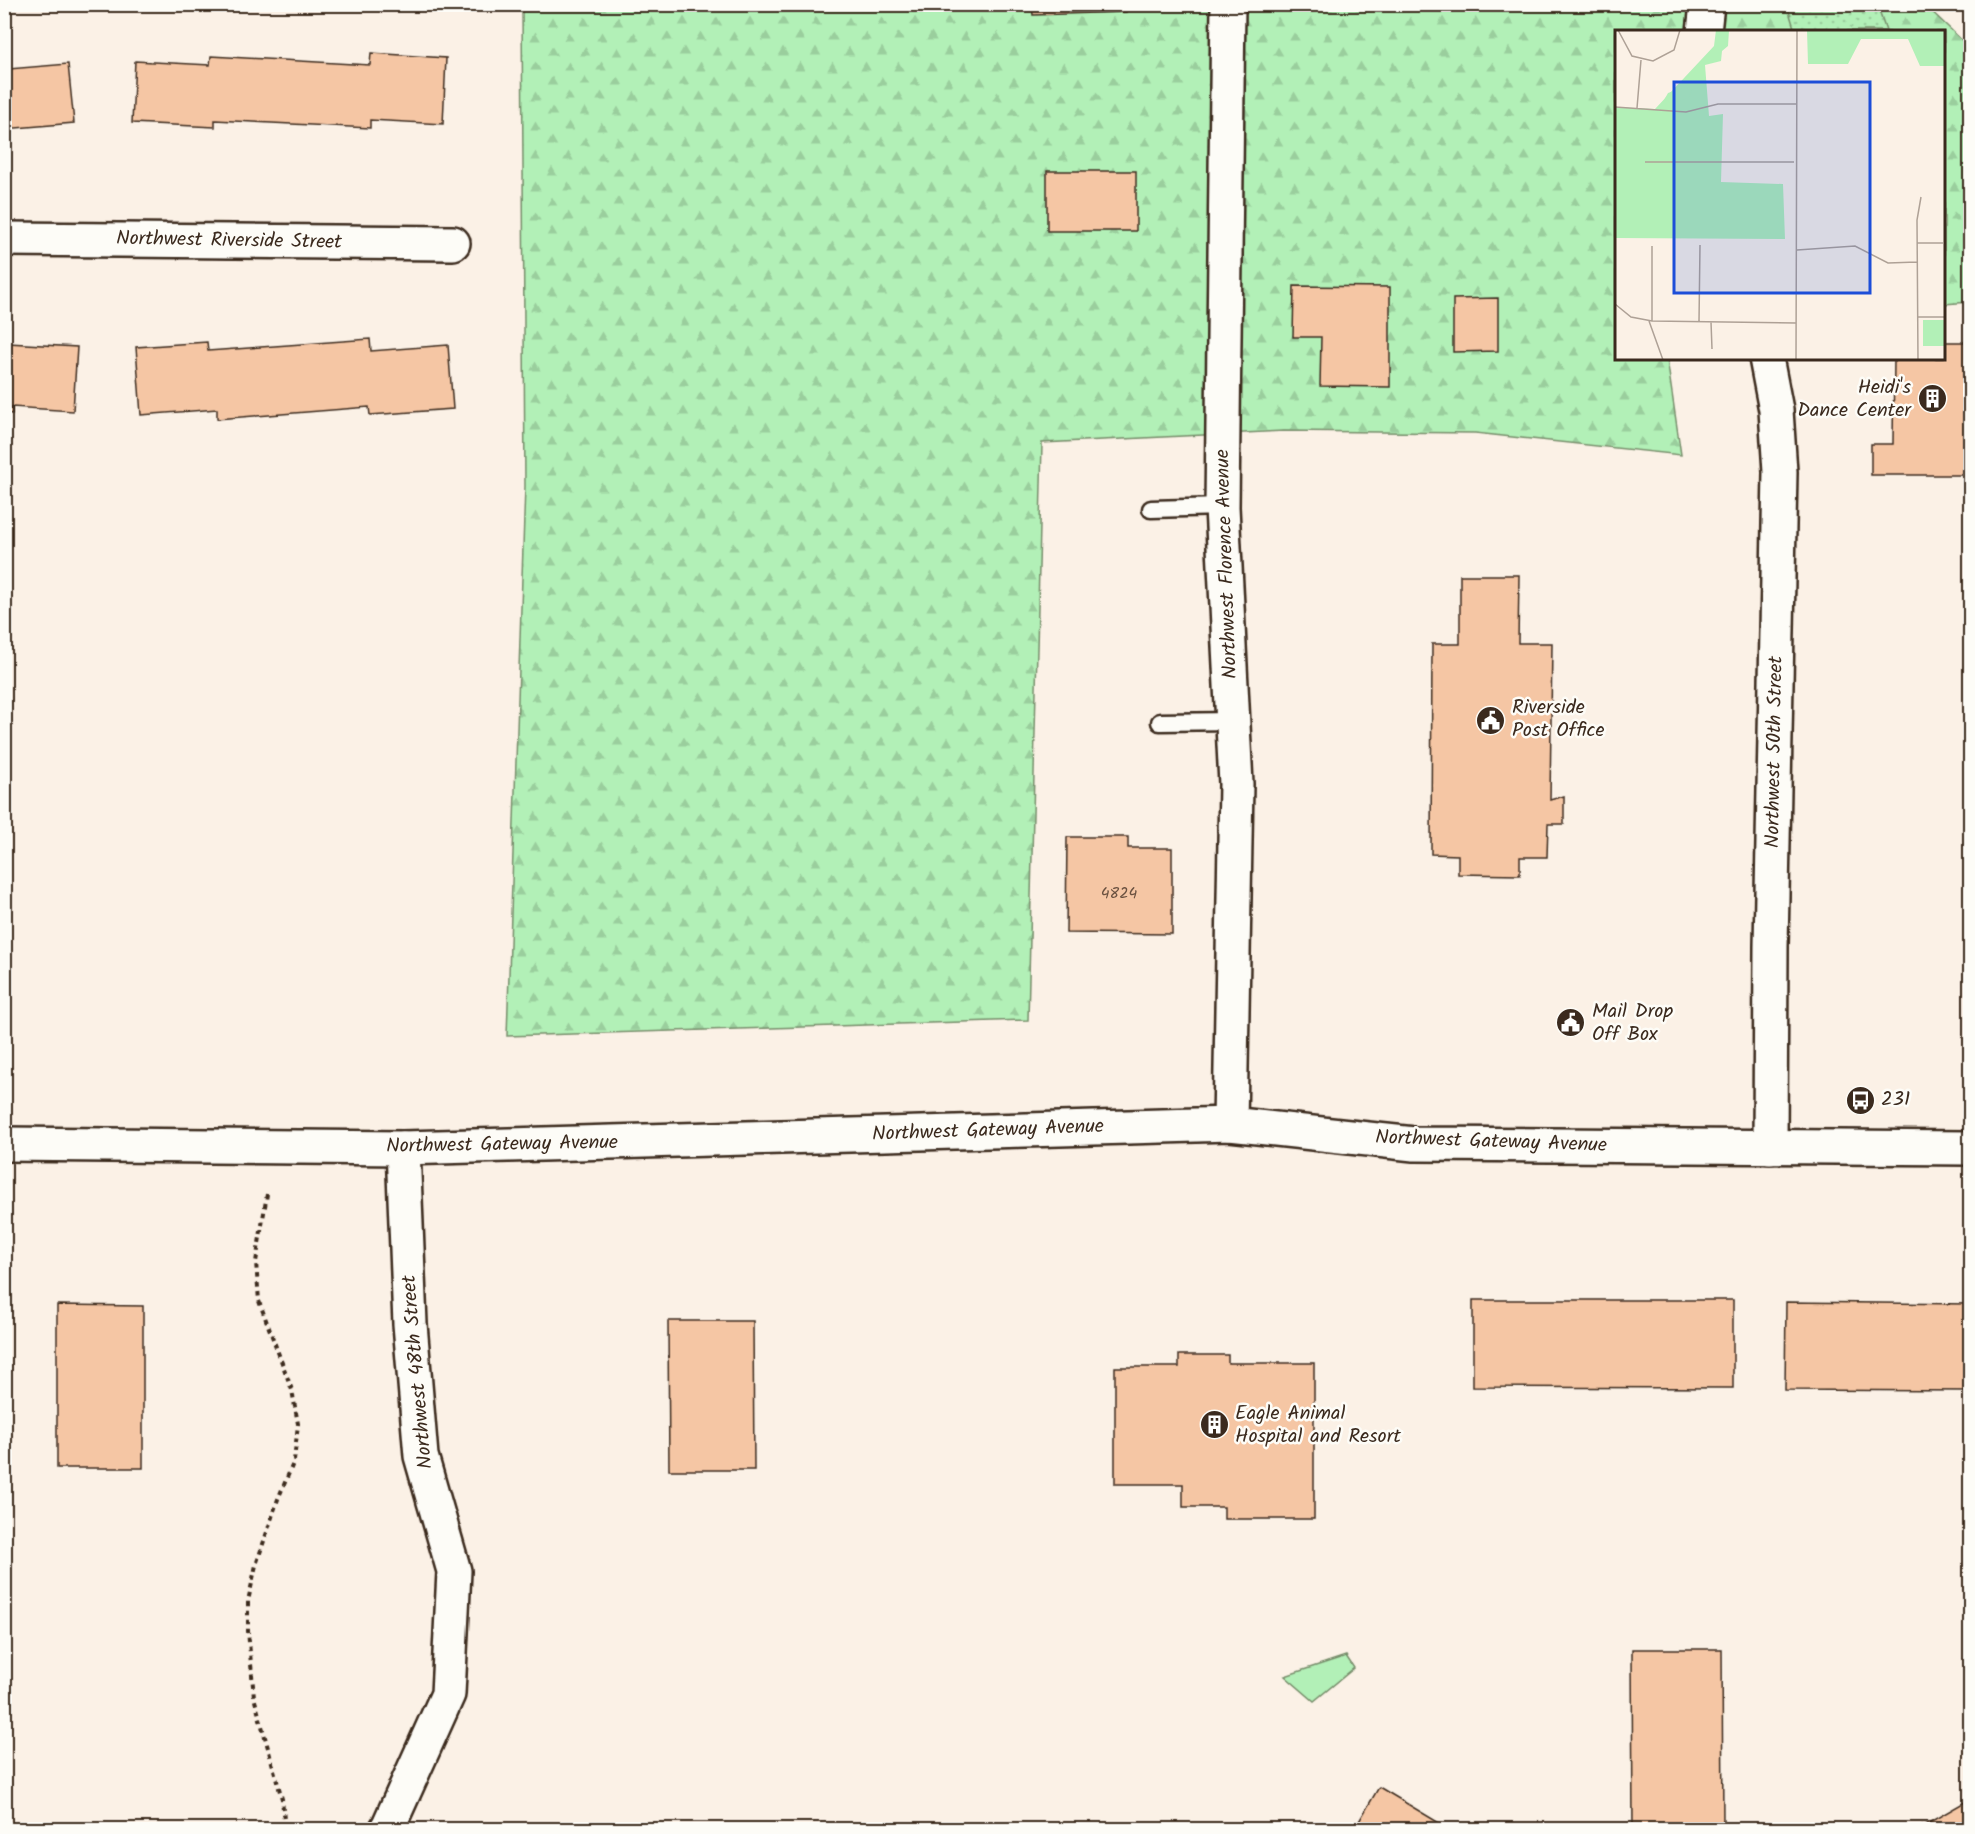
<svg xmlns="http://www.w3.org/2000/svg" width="1975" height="1834" font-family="Kalam,sans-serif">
<defs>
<pattern id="forest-firs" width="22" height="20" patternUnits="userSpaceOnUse" patternTransform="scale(1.5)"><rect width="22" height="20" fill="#b2f0b7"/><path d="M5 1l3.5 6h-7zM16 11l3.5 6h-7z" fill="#9ace9d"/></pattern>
<pattern id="garden-dots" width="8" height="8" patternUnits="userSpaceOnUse" patternTransform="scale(1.5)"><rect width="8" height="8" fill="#b2f0b7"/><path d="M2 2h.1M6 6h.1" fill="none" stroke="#9ace9d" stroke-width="1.8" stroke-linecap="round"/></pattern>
</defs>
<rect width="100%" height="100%" fill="#fbf1e6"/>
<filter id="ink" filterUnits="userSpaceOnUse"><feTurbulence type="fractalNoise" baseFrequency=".0167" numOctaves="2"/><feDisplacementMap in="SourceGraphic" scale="12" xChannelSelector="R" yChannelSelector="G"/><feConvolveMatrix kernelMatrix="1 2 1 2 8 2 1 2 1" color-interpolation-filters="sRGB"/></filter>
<g filter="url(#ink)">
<path fill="url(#forest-firs)" stroke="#768d6a" stroke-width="1.5" d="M1924,4L1970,48V302L1944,304V32H1616V358L1667,359L1681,455L1475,433L1284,431L1042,443L1028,1020L507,1036L525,486L522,5Z"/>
<path fill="#b2f0b7" stroke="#768d6a" stroke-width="1.5" d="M1346,1656L1354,1668L1314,1701L1285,1676Z"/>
<path fill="url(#garden-dots)" stroke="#768d6a" stroke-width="1.5" d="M1787,5H1879V11L1886,31H1795Z"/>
<g fill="#f5c6a4" stroke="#3b2a1e" stroke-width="1.5">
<path d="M1032,4H1126V12L1033,15Z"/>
<path d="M371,53L446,58L443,124L370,120V128L215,120V127L132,123L135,61L210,65L211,56L370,65Z"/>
<path d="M4,60H8L9,69L68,64L74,123L4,129Z"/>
<rect x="1047" y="171" width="89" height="60"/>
<path d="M1294,286L1390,287V387L1320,386L1321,337H1293Z"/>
<path d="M1498,298V351L1453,352V299Z"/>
<path d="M370,339L371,351L448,345L453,409L370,415L369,407L217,419V409L141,415L136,347L207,342L208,351Z"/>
<path d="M1944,342H1970V487H1968V475H1871V444H1893L1894,358H1944Z"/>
<path d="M8,343L77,347L73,411L12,407V414L4,413V352H8Z"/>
<path d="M1460,575H1519L1518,643H1552L1550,800L1564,796V824H1548L1547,857H1520V875L1458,874V855L1431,854L1432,644H1460Z"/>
<path d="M1067,837H1128V848H1172V934L1066,933Z"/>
<path d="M1473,1300H1733V1388L1473,1387Z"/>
<path d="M1786,1302L1970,1304V1391L1785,1390Z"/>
<path d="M57,1305L143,1306V1468H57Z"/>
<path d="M668,1321H753L754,1470H669Z"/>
<path d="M1179,1355H1228V1363H1314V1519H1224V1507H1183V1484H1115V1367H1179Z"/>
<path d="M1632,1649H1722L1723,1830H1633Z"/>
<path d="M1379,1787L1451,1830H1354Z"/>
<path d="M1970,1799V1830H1916Z"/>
</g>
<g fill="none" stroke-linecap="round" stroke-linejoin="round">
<defs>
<g id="lane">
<path d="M1151,509L1222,507"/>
<path d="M1160,722L1233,721"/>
</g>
<g id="street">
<path d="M1228,4L1222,507L1236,784L1230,1124"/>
<path d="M1704,32L1707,4"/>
<path d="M4,239L453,243"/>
<path d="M1766,358L1776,410L1780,472L1771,947L1770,1147"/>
<path d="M386,1830L389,1825L448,1694L454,1571L421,1456L410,1324L403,1148"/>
</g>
<path id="secondary" d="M4,1144L403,1148L1230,1124L1414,1144L1970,1148"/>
</defs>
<use href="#lane" stroke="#3b2a1e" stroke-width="21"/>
<use href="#street" stroke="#3b2a1e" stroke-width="38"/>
<use href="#secondary" stroke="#3b2a1e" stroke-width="38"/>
<path stroke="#3b2a1e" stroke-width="4" stroke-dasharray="4.5 4.5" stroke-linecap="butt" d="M267,1194L256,1262L259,1301L292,1390L298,1424L294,1461L278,1499L256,1565L248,1601V1631L254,1697L282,1799L285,1830"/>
<use href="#lane" stroke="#fdfcf7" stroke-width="16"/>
<use href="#street" stroke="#fdfcf7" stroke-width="33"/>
<use href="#secondary" stroke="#fdfcf7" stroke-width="33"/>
</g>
</g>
<defs>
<symbol id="building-disc" viewBox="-11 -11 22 22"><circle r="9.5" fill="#3b2a1e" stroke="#fdfcf7"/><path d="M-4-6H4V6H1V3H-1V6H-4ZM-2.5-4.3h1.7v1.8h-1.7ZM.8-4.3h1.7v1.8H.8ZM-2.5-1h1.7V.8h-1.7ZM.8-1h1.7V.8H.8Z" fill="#fff"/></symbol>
<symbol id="civic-disc" viewBox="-11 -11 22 22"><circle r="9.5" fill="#3b2a1e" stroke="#fdfcf7"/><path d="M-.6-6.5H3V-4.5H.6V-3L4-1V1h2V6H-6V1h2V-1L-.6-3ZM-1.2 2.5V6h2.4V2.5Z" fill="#fff"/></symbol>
<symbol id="bus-disc" viewBox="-11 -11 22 22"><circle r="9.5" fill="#3b2a1e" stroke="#fdfcf7"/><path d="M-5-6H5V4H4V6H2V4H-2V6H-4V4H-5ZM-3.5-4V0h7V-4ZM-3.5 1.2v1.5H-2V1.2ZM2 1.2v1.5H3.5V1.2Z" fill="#fff"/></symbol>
</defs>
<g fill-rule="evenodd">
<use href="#building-disc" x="1916" y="382" width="33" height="33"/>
<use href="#civic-disc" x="1474" y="704" width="33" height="33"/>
<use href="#civic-disc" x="1554" y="1006" width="33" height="33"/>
<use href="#bus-disc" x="1844" y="1084" width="33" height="33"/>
<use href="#building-disc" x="1198" y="1408" width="33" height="33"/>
</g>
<g text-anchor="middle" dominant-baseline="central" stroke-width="5" stroke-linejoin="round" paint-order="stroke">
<g font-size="16" fill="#6a5140">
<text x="1119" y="893">4824</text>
</g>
<g font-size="20" fill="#3b2a1e" stroke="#fdfcf7">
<text transform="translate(229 241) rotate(1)">Northwest Riverside Street</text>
<text transform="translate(1227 564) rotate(-92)">Northwest Florence Avenue</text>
<text transform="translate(1775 752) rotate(-89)">Northwest 50th Street</text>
<text transform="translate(988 1131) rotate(-2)">Northwest Gateway Avenue</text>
<text transform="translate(1491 1142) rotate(2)">Northwest Gateway Avenue</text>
<text transform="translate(502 1145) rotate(-1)">Northwest Gateway Avenue</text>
<text transform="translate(418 1372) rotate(-95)">Northwest 48th Street</text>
</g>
<g font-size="20" fill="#3b2a1e" stroke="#fdfcf7" text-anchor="start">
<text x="1911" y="388" text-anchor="end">Heidi's<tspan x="1911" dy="23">Dance Center</tspan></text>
<text x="1512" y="708">Riverside<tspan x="1512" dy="23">Post Office</tspan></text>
<text x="1592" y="1012">Mail Drop<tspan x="1592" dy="23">Off Box</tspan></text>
<text x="1881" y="1100">231</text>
<text x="1235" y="1414">Eagle Animal<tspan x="1235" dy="23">Hospital and Resort</tspan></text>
</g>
</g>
<g transform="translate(1615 30)">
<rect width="330" height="330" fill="#fbf1e6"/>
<path d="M101,0H114L113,16L107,21L106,31L90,35L94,86L108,84L106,152L168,154L170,209L0,208V77L40,79L99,16ZM192,0H330V36H305L293,9H246L233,34H193Z" fill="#b2f0b7"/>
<path d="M308,290H330V316H308Z" fill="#b2f0b7"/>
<path d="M73,56L78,59L73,68L57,73L49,70L53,63Z" fill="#b2f0b7"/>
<path fill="none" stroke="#aea196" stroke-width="1.5" d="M3,0L17,26L38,31L59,20L65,0M0,77L71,82L103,74H182M22,78L26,30M30,132H179M302,213H328M182,220L240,216L273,233L302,232M0,274L16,287L37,291L181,293M302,287H330M34,291L48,330M37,291V216M84,292L85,215M96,292L97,319M181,330L182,0M303,330L302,190L306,167"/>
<path fill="#1d4ed8" fill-opacity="0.15" stroke="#1d4ed8" stroke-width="3" d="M59,52H255V263H59Z"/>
<rect width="330" height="330" fill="none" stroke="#3b2a1e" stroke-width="3"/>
</g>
<rect width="1975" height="1834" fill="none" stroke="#fdfcf7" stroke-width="24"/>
<rect x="12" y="12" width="1951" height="1810" fill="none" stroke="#3b2a1e" stroke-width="2" filter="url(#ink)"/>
</svg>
